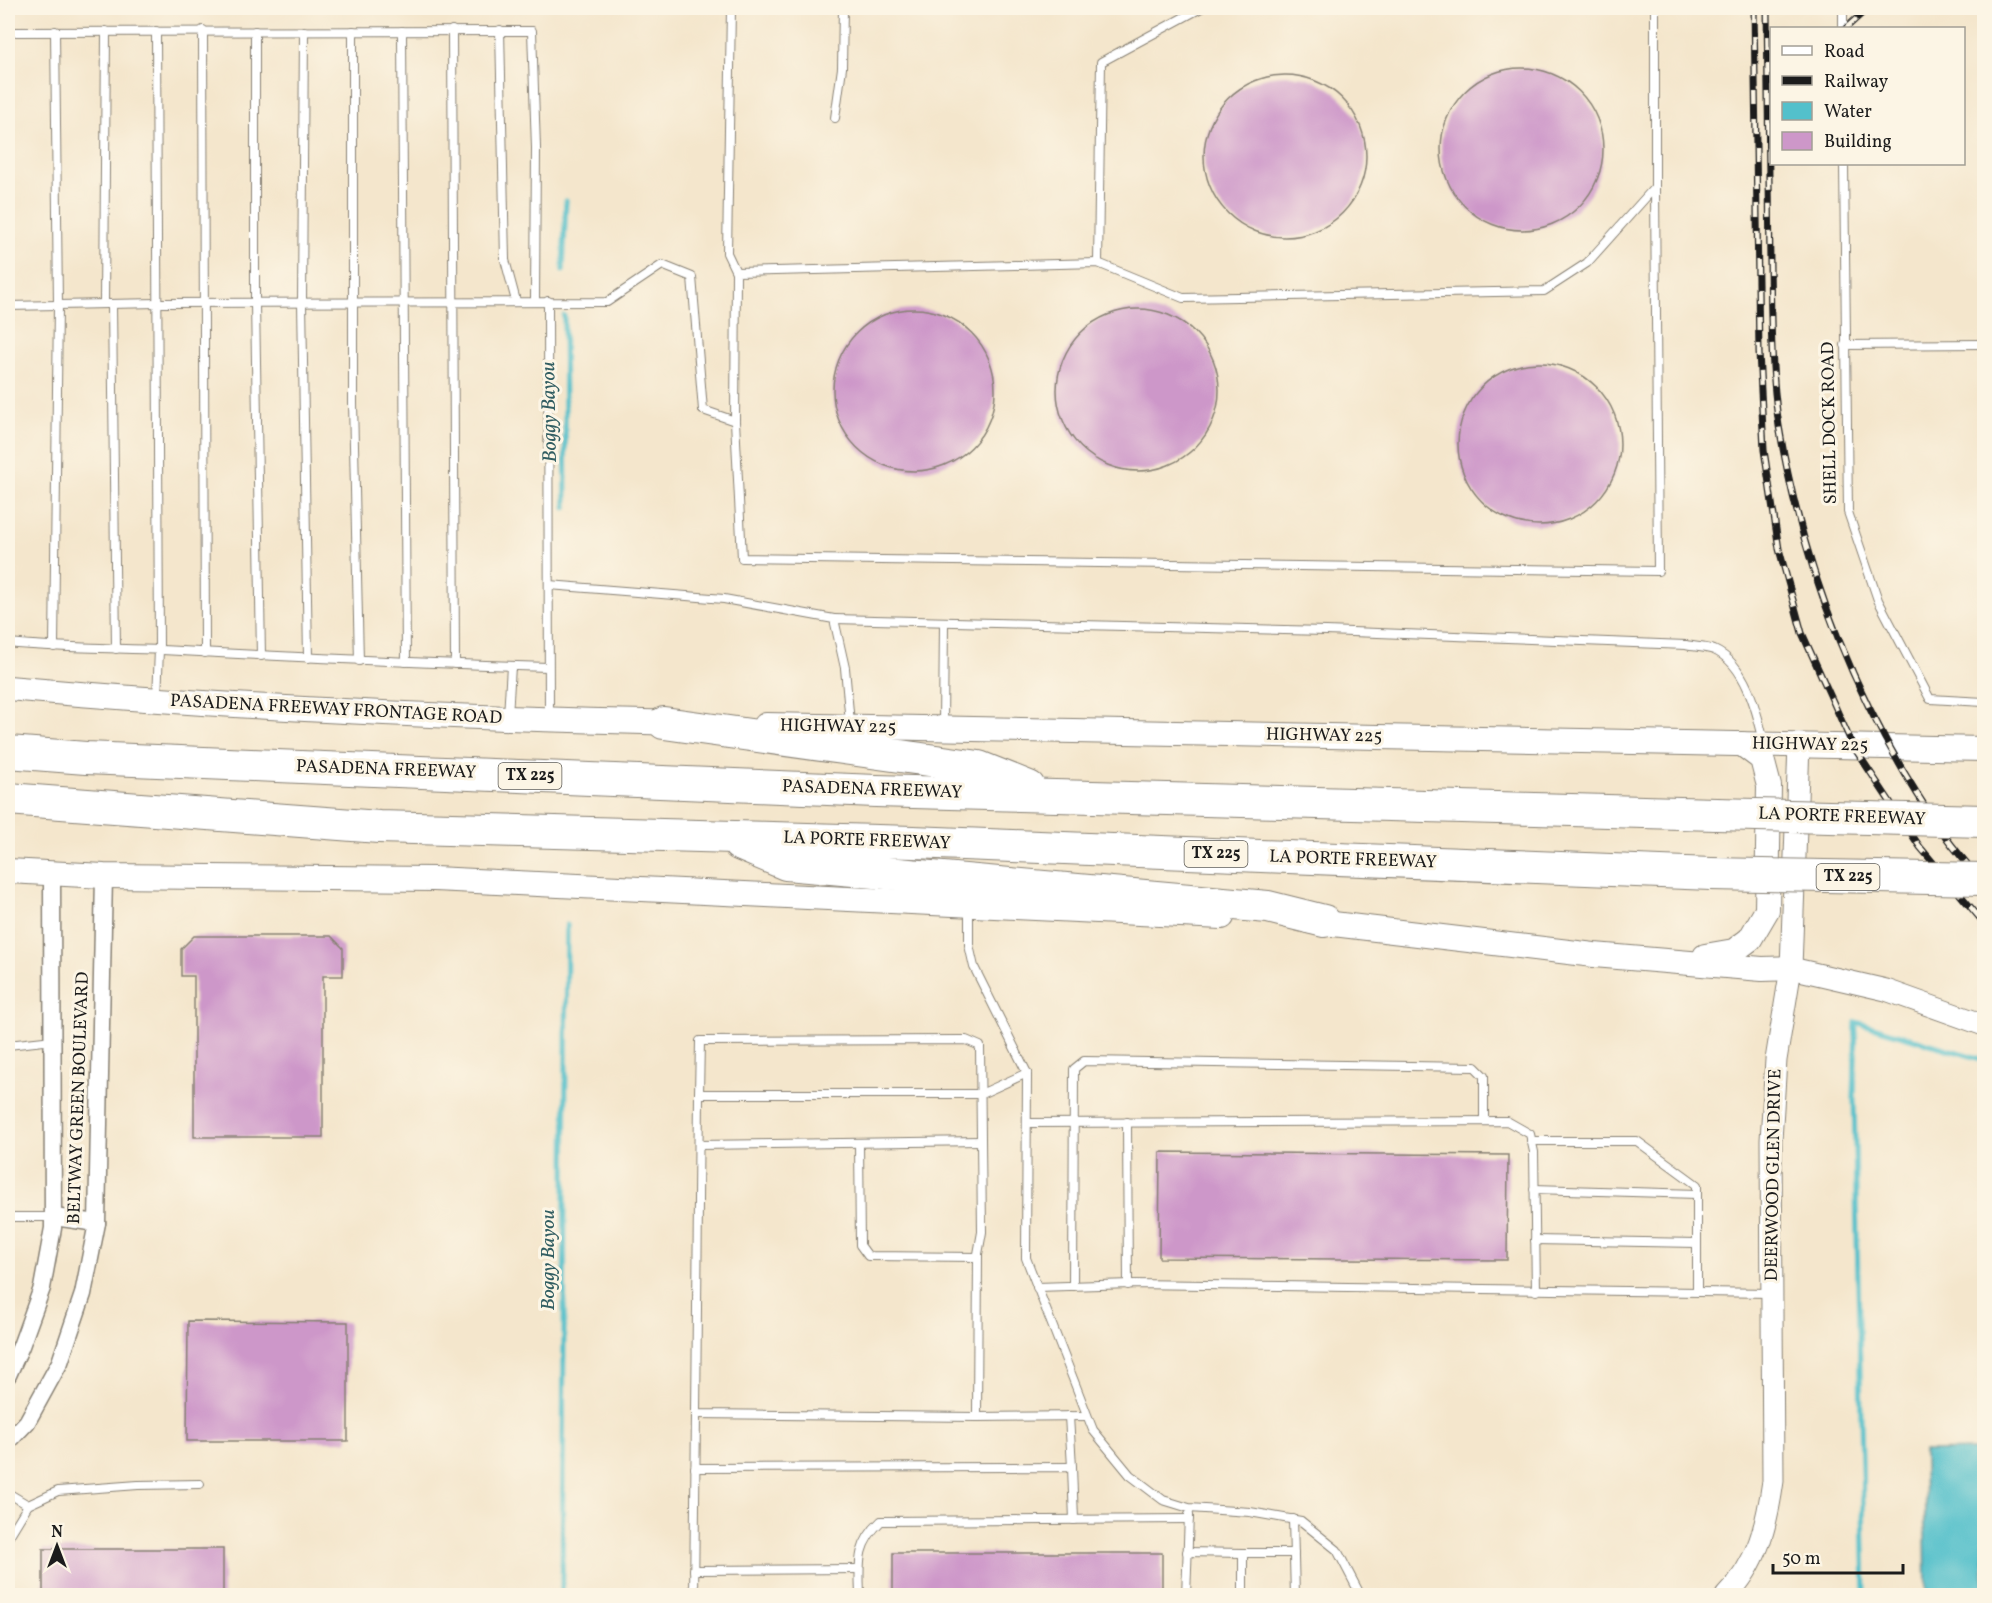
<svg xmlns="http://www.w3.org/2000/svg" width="1992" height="1603" font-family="Vollkorn,serif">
<rect width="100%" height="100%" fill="#fcf5e5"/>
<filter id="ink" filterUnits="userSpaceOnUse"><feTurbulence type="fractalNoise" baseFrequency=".0167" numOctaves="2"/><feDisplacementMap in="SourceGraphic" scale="12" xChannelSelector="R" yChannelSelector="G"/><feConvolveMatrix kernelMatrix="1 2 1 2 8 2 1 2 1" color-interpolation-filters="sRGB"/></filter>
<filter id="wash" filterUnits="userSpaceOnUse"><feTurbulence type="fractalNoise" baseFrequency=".008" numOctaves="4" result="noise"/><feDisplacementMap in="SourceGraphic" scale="24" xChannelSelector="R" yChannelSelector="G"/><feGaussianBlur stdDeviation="1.35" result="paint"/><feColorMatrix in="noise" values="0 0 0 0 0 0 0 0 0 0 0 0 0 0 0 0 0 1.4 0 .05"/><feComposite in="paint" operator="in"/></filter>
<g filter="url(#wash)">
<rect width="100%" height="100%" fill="#f4e6cc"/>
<path fill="#53c0cb" stroke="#386e74" stroke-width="1.5" d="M1984,1450V1595H1926L1924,1451Z"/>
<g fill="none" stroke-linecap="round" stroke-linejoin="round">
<g stroke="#53c0cb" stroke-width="5">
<path d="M563,271L566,201"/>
<path d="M564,316L566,508"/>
<path d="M562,1596L567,925"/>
<path d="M1865,1596L1854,1099L1856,1022L1981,1059"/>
</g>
</g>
<g id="blocks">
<g fill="#cd97c9">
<circle cx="1522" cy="149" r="81"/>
<circle cx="1285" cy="156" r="81"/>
<circle cx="914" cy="390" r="81"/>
<circle cx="1138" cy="390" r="81"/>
<circle cx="1539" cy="444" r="81"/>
<path d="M194,936H331L343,948V976H323V1137H194V976H181V949Z"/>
<path d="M1160,1152L1508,1155L1507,1260L1159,1258Z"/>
<path d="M188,1321L348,1322V1441H187Z"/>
<rect x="43" y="1549" width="180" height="47"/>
<rect x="893" y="1553" width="269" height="43"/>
</g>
</g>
</g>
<g filter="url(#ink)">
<use href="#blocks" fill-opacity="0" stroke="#888174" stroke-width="1.5"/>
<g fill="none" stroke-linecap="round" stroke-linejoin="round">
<defs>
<g id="service">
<path d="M731,8L727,253L736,272"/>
<path d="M1843,28V8"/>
<path d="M203,30L205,653"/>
<path d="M452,30L455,664"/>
<path d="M500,30L505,260L516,301"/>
<path d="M156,31L159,650L157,698"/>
<path d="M255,31V303L261,656"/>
<path d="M304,31L302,302L308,658"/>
<path d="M353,31V403L359,661"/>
<path d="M402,31L406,662"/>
<path d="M8,32L532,31L536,148L535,301"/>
<path d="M835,118L842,68L843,8"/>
<path d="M1844,164L1848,512L1878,600L1930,699L1984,702"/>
<path d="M1655,187L1658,571L742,558L735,421L736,272L1098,263L1183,298L1544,291L1587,263L1655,187V8"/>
<path d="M1098,263L1101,62L1201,8"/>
<path d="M548,301L549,718"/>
<path d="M104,304L106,31"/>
<path d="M112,304L116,649"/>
<path d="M8,306L158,303L607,302L662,265L692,277L703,410L735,421"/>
<path d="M1845,345L1984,344"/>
<path d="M549,585L724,599L834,619L845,668L850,723"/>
<path d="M834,619L1326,631L1686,645C1695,647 1706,647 1714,650C1746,664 1757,712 1764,742"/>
<path d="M8,643C59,648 110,648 162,650C291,657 419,663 548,667"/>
<path d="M54,647L58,305L55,31"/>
<path d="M508,716L511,666"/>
<path d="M943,725L944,623"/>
<path d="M969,907V945L974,967L1027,1073L1026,1258L1093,1430L1130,1475L1163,1500L1189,1508L1250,1512L1301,1521L1337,1550L1361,1596"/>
<path d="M8,1045L53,1040"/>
<path d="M1027,1073L981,1094H699L700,1041L966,1040L980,1046L982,1232L978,1254L977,1417L1087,1416"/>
<path d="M699,1094L696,1414L977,1417"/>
<path d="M1127,1122L1128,1285"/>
<path d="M1027,1123L1507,1121L1530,1134L1534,1152L1536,1291"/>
<path d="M1531,1141H1637L1697,1185V1291"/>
<path d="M859,1143L860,1245L868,1256L978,1257"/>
<path d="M699,1145L981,1141"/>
<path d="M1534,1189L1697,1194"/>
<path d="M8,1217H54"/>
<path d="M1535,1240L1697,1243"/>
<path d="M1073,1286L1074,1069L1084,1061L1475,1067L1484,1076V1121"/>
<path d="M1037,1287L1131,1284L1772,1293"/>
<path d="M1069,1416L1072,1467"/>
<path d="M695,1468L1072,1467L1074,1520"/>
<path d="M8,1493L28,1505L58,1491L138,1485L200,1484"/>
<path d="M1293,1519L1295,1596"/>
<path d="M8,1538L28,1505"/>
<path d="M1187,1552L1243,1553"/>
<path d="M694,1570L859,1569"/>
<path d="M694,1596L696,1414"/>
<path d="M860,1596C859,1562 856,1545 881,1521L1189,1519"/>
<path d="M1186,1596L1189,1515"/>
<path d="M1243,1596V1553H1294"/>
</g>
<g id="minor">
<path d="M54,1217L97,1223"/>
<path d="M8,1375L21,1346L42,1288L53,1228L52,874"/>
<path d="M8,1442L27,1422L60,1362L83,1294L97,1223L104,876"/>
</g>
<g id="tertiary">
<path d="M1791,968L1886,990L1984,1025"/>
<path d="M1726,1596C1758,1564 1767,1524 1773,1481L1771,1140L1776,1060L1791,968L1799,744"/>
</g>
<g id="secondary">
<path d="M8,688C231,708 456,718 680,723"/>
<path d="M766,725L1984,749"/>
<path d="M8,871L104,876L434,879L1222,917"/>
<path d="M1308,921L1594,955L1762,969L1791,968"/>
<path d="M1705,956L1734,951L1750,939L1767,910L1769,786L1762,759L1742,744"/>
</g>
<g id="motorway">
<path d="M664,723L979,767L1029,787"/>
<path d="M8,752L86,758L876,791L1716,814"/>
<path d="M8,799L379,827L913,842L1711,874"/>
<path d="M739,844L786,864L1268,907L1324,921"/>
</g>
</defs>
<use href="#service" stroke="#888174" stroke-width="10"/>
<use href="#minor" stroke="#888174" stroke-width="19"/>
<use href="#tertiary" stroke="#888174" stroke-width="23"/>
<use href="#secondary" stroke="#888174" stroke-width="26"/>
<use href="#motorway" stroke="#888174" stroke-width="34"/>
<use href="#service" stroke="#fff" stroke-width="8"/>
<use href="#minor" stroke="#fff" stroke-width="16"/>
<use href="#tertiary" stroke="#fff" stroke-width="21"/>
<use href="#secondary" stroke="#fff" stroke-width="24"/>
<use href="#motorway" stroke="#fff" stroke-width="32"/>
<defs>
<g id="rail">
<path d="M1754,8L1759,352L1764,450L1779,549L1802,633L1853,746L1920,847L1984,923"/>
<path d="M1767,8C1768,93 1769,178 1770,264C1771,318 1771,373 1779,426C1803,572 1859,712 1943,833C1955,851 1971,867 1984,884"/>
<path d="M1846,28L1868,8"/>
</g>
</defs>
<use href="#rail" stroke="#1c1c1c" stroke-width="7"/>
<use href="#rail" stroke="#fcf5e5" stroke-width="4.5" stroke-dasharray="14" stroke-linecap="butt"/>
<defs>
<g id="motorway-bridge">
<path d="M1716,814L1984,821"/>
<path d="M1711,874L1984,879"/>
</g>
</defs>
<use href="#motorway-bridge" stroke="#888174" stroke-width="34" stroke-linecap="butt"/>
<use href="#motorway-bridge" stroke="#fff" stroke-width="32"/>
</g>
</g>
<g text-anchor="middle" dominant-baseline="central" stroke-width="6" stroke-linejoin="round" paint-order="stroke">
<g fill="#fcf5e5" stroke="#5f5d58" stroke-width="1.5">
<rect x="498.5" y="763" width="63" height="26" rx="4.5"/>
<rect x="1184.5" y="841" width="63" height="26" rx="4.5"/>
<rect x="1816.5" y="864" width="63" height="26" rx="4.5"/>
</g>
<g font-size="16" font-weight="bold" fill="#1c1c1c">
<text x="530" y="776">TX 225</text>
<text x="1216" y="854">TX 225</text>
<text x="1848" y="877">TX 225</text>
</g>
<g font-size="18" fill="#1c1c1c" stroke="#fcf5e5">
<text transform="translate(1830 423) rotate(-91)">SHELL DOCK ROAD</text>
<text transform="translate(336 710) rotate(3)">PASADENA FREEWAY FRONTAGE ROAD</text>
<text transform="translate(838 727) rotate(1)">HIGHWAY 225</text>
<text transform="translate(1324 736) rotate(1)">HIGHWAY 225</text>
<text transform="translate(1810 745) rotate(1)">HIGHWAY 225</text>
<text transform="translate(386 770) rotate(2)">PASADENA FREEWAY</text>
<text transform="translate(872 790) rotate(2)">PASADENA FREEWAY</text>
<text transform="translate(1842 817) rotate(2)">LA PORTE FREEWAY</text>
<text transform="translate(867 841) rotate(2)">LA PORTE FREEWAY</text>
<text transform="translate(1353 860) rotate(2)">LA PORTE FREEWAY</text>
<text transform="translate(79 1098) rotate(-88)">BELTWAY GREEN BOULEVARD</text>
<text transform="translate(1774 1175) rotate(-89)">DEERWOOD GLEN DRIVE</text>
</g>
<g font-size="20" font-style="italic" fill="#325e62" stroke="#fcf5e5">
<text transform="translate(550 412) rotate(-91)">Boggy Bayou</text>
<text transform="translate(549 1260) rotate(-90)">Boggy Bayou</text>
</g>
</g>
<rect width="1992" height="1603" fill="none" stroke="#fcf5e5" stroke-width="30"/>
<rect x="1770" y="27" width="195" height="138" fill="#fcf5e5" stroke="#a29e95" stroke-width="1.5"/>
<rect x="1782" y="46" width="30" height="9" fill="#ffffff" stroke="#a29e95" stroke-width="1.5"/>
<text x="1824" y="57" font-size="18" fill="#1c1c1c">Road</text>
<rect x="1782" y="76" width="30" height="9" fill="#1c1c1c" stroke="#a29e95" stroke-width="1.5"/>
<text x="1824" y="87" font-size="18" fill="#1c1c1c">Railway</text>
<rect x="1782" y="102" width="30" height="18" fill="#53c0cb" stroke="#a29e95" stroke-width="1.5"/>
<text x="1824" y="117" font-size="18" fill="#1c1c1c">Water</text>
<rect x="1782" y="132" width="30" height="18" fill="#cd97c9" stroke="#a29e95" stroke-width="1.5"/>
<text x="1824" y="147" font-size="18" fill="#1c1c1c">Building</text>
<g transform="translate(57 1546)" stroke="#fcf5e5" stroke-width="4.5" paint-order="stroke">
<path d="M0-4.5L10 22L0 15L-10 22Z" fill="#1c1c1c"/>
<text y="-9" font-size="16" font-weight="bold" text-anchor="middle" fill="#1c1c1c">N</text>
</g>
<path d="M1773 1564v9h130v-9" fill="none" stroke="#1c1c1c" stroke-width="3"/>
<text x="1782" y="1564" font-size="18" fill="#1c1c1c" stroke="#fcf5e5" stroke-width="4.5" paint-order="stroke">50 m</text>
</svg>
